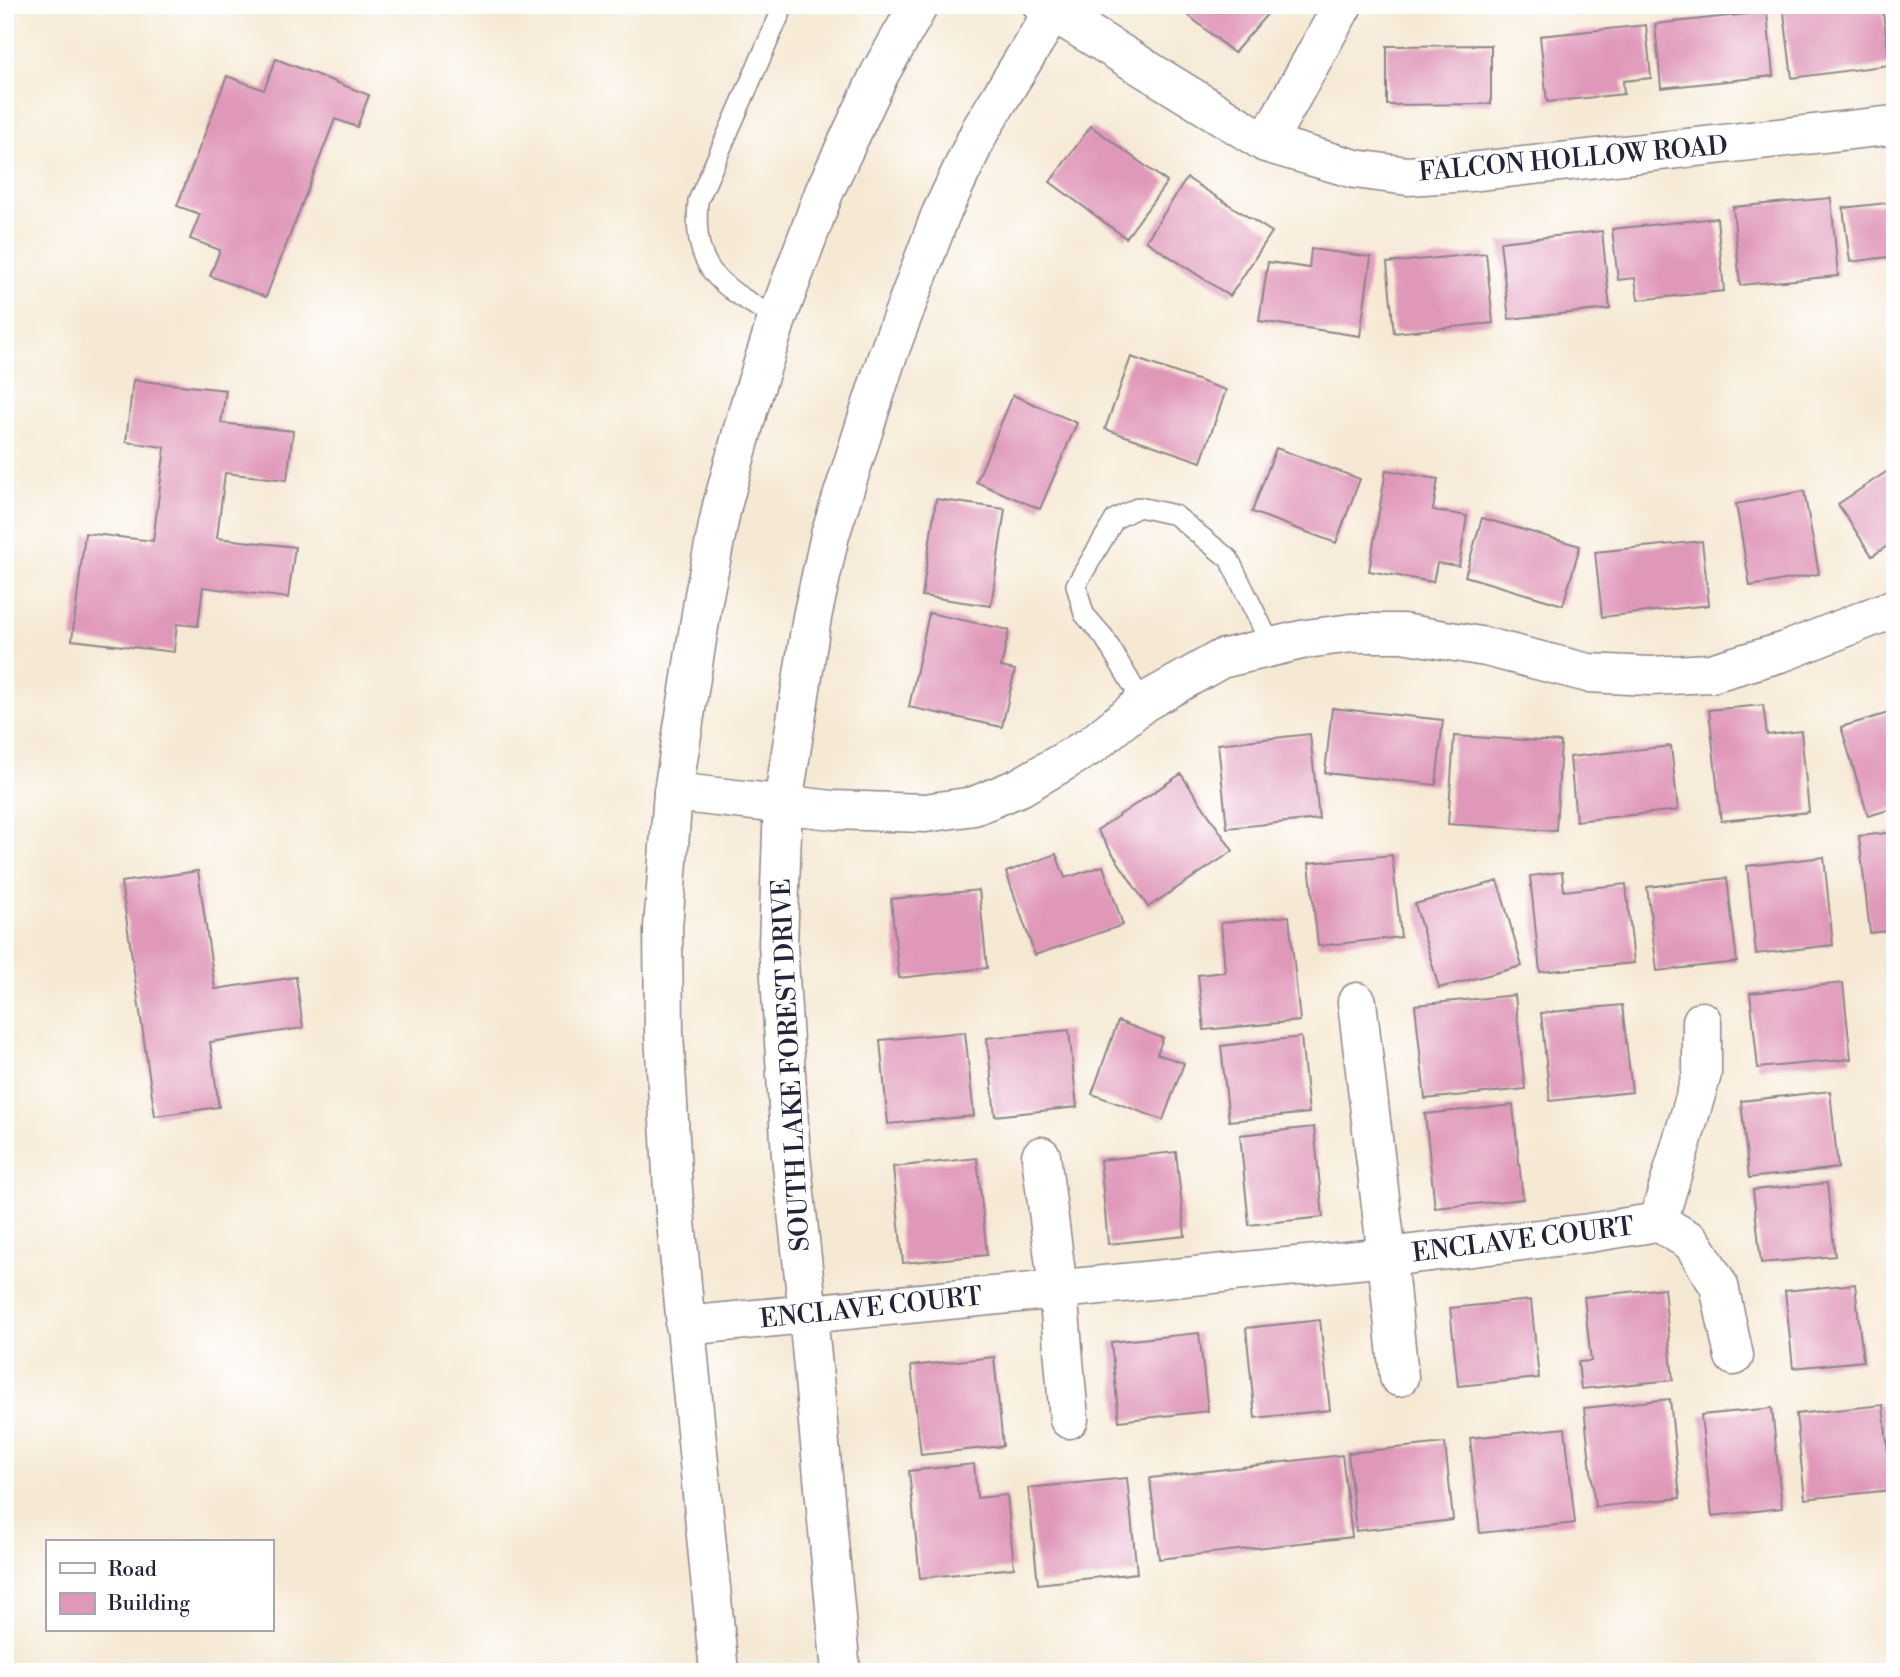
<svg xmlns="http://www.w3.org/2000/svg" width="1900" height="1677" font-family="'Libre Bodoni',serif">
<rect width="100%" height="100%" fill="#fff"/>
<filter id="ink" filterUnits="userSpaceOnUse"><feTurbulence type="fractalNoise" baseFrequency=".0143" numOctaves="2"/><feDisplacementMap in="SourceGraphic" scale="14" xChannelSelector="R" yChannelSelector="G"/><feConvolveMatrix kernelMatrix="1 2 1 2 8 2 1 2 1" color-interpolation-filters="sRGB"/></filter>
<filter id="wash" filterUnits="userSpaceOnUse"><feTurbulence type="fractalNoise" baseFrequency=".00686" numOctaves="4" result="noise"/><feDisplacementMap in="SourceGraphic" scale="28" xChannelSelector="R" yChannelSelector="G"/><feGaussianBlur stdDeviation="1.57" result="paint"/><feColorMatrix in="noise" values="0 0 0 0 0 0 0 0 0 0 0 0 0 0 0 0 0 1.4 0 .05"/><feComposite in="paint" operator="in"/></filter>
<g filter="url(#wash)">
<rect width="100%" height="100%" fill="#f6e9d4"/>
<g id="blocks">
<g fill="#e098b9">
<path d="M1176,5H1275L1234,53Z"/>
<path d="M1783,5H1882L1890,65L1792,78Z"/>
<path d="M1767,12L1773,76L1661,88L1655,24Z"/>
<path d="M1646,25L1651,78L1623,81L1624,94L1547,102L1540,36Z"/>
<path d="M1491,45V104L1387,105V46Z"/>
<path d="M276,59L369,95L357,127L335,119L266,297L210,276L220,250L190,239L200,214L177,206L227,76L264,90Z"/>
<path d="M1091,126L1167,182L1126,238L1050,182Z"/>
<path d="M1187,178L1272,232L1230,296L1146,241Z"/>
<path d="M1831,198L1838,276L1740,285L1733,207Z"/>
<path d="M1895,202V256L1850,262L1843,208Z"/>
<path d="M1717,218L1724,291L1638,300L1635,278L1618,280L1612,229Z"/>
<path d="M1602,231L1610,309L1509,319L1500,242Z"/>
<path d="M1311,249L1371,257L1360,336L1259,321L1268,262L1309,268Z"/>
<path d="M1486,253L1493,323L1394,333L1387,263Z"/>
<path d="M1131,357L1226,390L1201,462L1105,429Z"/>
<path d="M133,380L226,390L221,423L293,431L287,480L225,473L217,538L295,547L288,598L203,587L198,626L177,624L174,652L72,640L85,533L153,541L165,447L126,442Z"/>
<path d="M1013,395L1077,423L1040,509L976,482Z"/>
<path d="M1276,448L1360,479L1336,543L1252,512Z"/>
<path d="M1895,466V541L1872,556L1838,504Z"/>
<path d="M1386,470L1438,479L1433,510L1467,516L1459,566L1437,563L1433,582L1369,571Z"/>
<path d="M1804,491L1819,574L1750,586L1736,504Z"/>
<path d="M936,499L1005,509L991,606L922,596Z"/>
<path d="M1482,518L1580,546L1563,605L1465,576Z"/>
<path d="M1702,541L1709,605L1602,617L1595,552Z"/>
<path d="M929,613L1009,630L1001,667L1015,670L1002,727L909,707Z"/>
<path d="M1763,705L1767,735L1801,731L1809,812L1721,821L1709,710Z"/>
<path d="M1332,708L1443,720L1436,785L1325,773Z"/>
<path d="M1895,711V808L1868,816L1841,727Z"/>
<path d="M1310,734L1319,819L1227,828L1218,744Z"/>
<path d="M1454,736L1561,742L1556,831L1448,824Z"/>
<path d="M1671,746L1678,810L1576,821L1570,757Z"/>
<path d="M1181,774L1233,851L1148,907L1097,830Z"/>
<path d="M1895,832V930L1870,933L1859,836Z"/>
<path d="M1056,854L1065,878L1103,866L1123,925L1035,955L1006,872Z"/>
<path d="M1392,855L1401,937L1318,946L1309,863Z"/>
<path d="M1824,857L1833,945L1756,954L1747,866Z"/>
<path d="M198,871L215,989L296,977L303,1028L210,1042L219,1107L155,1116L121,882Z"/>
<path d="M1562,872L1564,891L1626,884L1634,963L1540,972L1530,876Z"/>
<path d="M1727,878L1737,962L1657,971L1647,887Z"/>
<path d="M1498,881L1522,966L1439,988L1415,904Z"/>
<path d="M979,890L987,968L899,978L891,899Z"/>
<path d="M1289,916L1300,1021L1204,1030L1198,975L1225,972L1221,923Z"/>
<path d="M1895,958V1028L1893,1029L1886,959Z"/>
<path d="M1843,983L1851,1059L1758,1068L1750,993Z"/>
<path d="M1515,995L1525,1089L1425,1099L1415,1005Z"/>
<path d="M1622,1005L1632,1092L1550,1101L1541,1013Z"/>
<path d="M1118,1021L1163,1038L1157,1054L1184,1063L1163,1120L1092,1094Z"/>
<path d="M1069,1030L1077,1107L995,1116L987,1038Z"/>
<path d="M965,1032L974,1116L888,1124L880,1040Z"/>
<path d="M1301,1037L1309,1113L1229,1121L1221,1046Z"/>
<path d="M1830,1091L1838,1168L1749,1178L1741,1101Z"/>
<path d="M1513,1105L1523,1199L1435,1208L1425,1114Z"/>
<path d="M1314,1127L1323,1217L1249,1225L1240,1135Z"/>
<path d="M1176,1152L1185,1236L1108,1244L1100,1160Z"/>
<path d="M977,1158L987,1255L903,1263L893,1167Z"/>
<path d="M1827,1183L1835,1256L1761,1263L1753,1190Z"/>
<path d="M1855,1284L1863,1361L1793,1368L1785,1291Z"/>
<path d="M1664,1288L1673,1380L1581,1389L1578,1362L1591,1361L1584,1297Z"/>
<path d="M1531,1300L1539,1378L1458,1386L1450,1308Z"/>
<path d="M1320,1320L1330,1410L1255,1418L1246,1328Z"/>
<path d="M1199,1333L1208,1411L1119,1421L1111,1342Z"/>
<path d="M994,1357L1003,1446L921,1455L911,1366Z"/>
<path d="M1670,1399L1680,1498L1595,1507L1584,1408Z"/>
<path d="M1883,1405L1892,1490L1805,1499L1796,1414Z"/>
<path d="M1772,1408L1782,1508L1712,1516L1701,1415Z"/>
<path d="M1565,1428L1575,1523L1480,1533L1470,1438Z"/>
<path d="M1445,1443L1453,1520L1356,1531L1348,1453Z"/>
<path d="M1342,1455L1352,1537L1159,1559L1150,1478Z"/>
<path d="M974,1464L977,1498L1007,1495L1014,1568L920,1578L909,1471Z"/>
<path d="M1127,1478L1137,1573L1038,1584L1028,1488Z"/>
</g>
</g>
</g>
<g filter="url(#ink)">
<use href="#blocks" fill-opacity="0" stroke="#8c8688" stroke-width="2"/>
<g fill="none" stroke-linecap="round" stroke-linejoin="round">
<defs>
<g id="lane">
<path d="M777,319C722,285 692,274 698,201L784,5"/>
<path d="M1143,703L1104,637L1084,614L1076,585L1115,519L1139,507L1175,515L1229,559L1272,647"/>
</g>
<g id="street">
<path d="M1042,5L1266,143L1355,169L1408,176L1469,172L1895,125"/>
<path d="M1266,143L1343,5"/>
<path d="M673,792L832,810L925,813L974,806L1020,787L1092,745L1143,703L1221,659L1306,639L1352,633H1402L1486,647L1588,673L1650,676L1711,673L1783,652L1895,608"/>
<path d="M1357,1002L1387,1257L1399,1377"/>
<path d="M1041,1156L1058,1289L1069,1419"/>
<path d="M1658,1222L1692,1242L1719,1286L1734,1356"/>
<path d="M685,1326L1387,1257L1589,1233L1658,1222L1702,1074V1021"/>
</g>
<g id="secondary">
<path d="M719,1672L673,1190L664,1033L663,928L673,792L704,595L722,506L749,407L777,319L825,190L880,73L919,5"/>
<path d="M841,1672L808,1314L791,1156L778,944L783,804L812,617L830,535L886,360L940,216L981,129L1057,5"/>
</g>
</defs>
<use href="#lane" stroke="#8c8688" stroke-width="22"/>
<use href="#street" stroke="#8c8688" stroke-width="41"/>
<use href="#secondary" stroke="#8c8688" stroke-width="41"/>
<use href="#lane" stroke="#fff" stroke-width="19"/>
<use href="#street" stroke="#fff" stroke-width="38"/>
<use href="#secondary" stroke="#fff" stroke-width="38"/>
</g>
</g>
<g text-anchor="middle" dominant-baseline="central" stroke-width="6" stroke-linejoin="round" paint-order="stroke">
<g font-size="26" fill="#22223b" stroke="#fff">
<text transform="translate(1573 159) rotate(-5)">FALCON HOLLOW ROAD</text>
<text transform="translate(791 1065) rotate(-93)">SOUTH LAKE FOREST DRIVE</text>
<text transform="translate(1523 1240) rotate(-7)">ENCLAVE COURT</text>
<text transform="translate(871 1308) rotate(-6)">ENCLAVE COURT</text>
</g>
</g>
<rect width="1900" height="1677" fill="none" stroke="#fff" stroke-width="28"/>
<rect x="46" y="1540" width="228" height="91" fill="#ffffff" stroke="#a7a7b1" stroke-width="2"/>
<rect x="60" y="1563" width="35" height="10" fill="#ffffff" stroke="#a7a7b1" stroke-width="2"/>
<text x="108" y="1576" font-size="21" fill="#22223b">Road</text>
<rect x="60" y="1593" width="35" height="21" fill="#e098b9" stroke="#a7a7b1" stroke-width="2"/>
<text x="108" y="1610" font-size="21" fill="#22223b">Building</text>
</svg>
